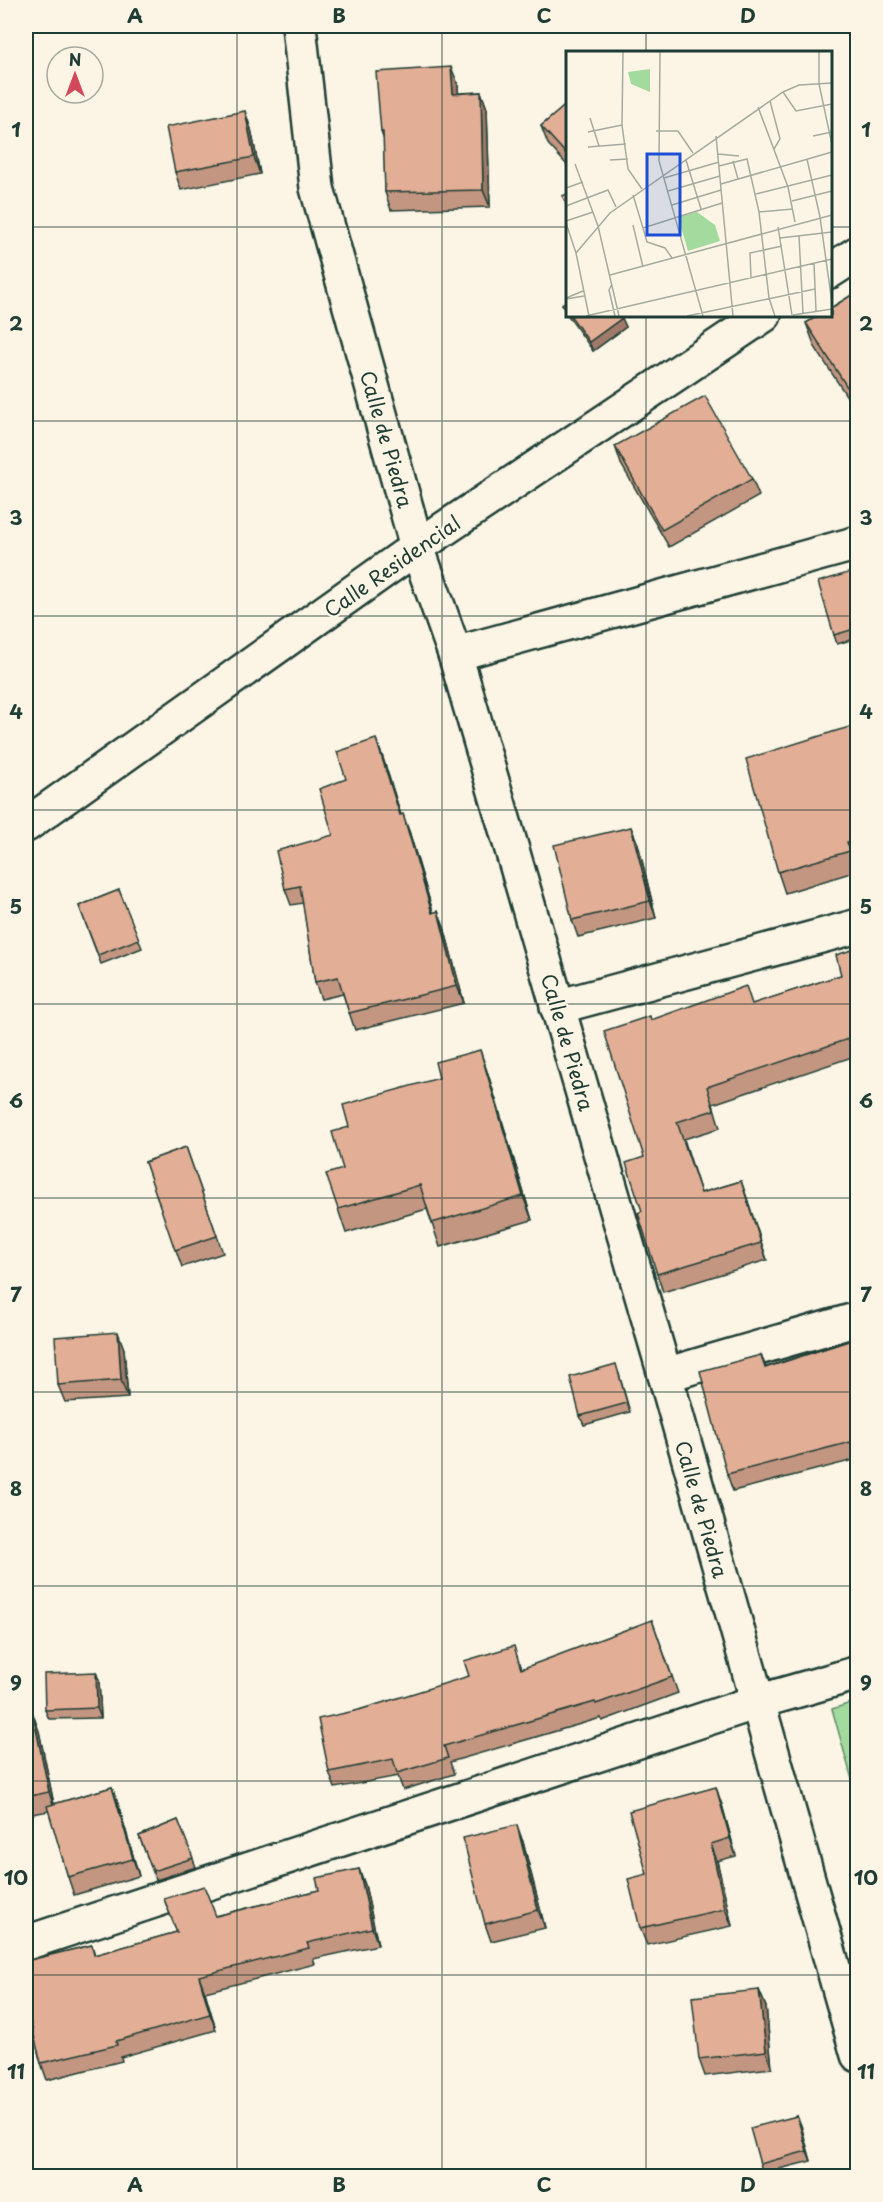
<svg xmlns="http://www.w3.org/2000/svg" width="883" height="2202" font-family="'Playpen Sans',sans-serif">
<rect width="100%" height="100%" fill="#fcf5e5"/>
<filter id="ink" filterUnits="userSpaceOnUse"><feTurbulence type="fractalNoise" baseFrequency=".0167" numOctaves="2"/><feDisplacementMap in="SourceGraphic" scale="12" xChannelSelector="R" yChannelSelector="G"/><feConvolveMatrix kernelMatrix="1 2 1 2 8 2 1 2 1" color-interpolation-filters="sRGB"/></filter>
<g filter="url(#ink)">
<path fill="#a3da9d" stroke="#618c68" stroke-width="1.5" d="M857,1701H858L857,1797L832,1709Z"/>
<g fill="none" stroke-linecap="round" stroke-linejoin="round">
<defs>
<g id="street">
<path d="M299,26L317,188L417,547L455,654L665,1375L858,2055"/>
<path d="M455,654L858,543"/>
<path d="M557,1007L858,926"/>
<path d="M665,1375L858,1319"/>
<path d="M26,1943L757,1702L858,1673"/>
</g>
<g id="secondary">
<path d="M830,271L858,253"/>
<path d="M26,825L417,547L764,315"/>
</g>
</defs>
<use href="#street" stroke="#1f3d34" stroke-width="38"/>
<use href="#secondary" stroke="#1f3d34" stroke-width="38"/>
<use href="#street" stroke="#fcf5e5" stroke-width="33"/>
<use href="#secondary" stroke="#fcf5e5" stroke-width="33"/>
</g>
<g fill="#c39681" stroke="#1f3d34" stroke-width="1.5">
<path d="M458,84V93L481,92L487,109L490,207L391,210L385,192L384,140L381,132Z"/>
<path d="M568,103V166L548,144L541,126Z"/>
<path d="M251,129L260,174L181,190L175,172Z"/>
<path d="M858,291V414L815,347L806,323Z"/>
<path d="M568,300V315H620L626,327L593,351L566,313L562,304Z"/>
<path d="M615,446L752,479L759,496L669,547L621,464Z"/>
<path d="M858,570V638L837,644L834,635Z"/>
<path d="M858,725V862L855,863L857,871L785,893L778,872Z"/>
<path d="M382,755L401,815L409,831L433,912L444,927L464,1003L355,1030L343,994L321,999L315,982L303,903L291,905L285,889L333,835L346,779Z"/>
<path d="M638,844L656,918L578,937L572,920Z"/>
<path d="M119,890L142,948L101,964L79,906Z"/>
<path d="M858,948V1055L713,1104L720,1128L684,1139L701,1193L741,1181L767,1260L663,1292L657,1274L642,1211L652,1020L753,1004L841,975Z"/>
<path d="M488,1074L532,1220L440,1247L427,1209L346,1233L338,1209L349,1127Z"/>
<path d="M186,1147L223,1253L182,1267L145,1162Z"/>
<path d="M858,1338V1459L733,1491L727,1474L761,1355L766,1367Z"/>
<path d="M124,1349L128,1398L65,1402L58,1385Z"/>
<path d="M619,1374L630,1412L584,1425L580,1416Z"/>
<path d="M652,1620L678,1693L602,1721L601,1718L450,1762L454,1774L403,1790L398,1776L335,1788L329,1772L359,1710L520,1663L522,1669Z"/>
<path d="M96,1672L99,1681L101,1718L49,1719L45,1710Z"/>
<path d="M26,1715L39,1731L54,1804L112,1787L118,1804L139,1876L74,1895L68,1877L49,1811L26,1815Z"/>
<path d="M722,1805L736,1856L717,1861L732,1926L647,1945L640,1928L647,1874Z"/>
<path d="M178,1820L196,1867L156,1880L139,1836Z"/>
<path d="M523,1842L545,1928L491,1941L485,1924Z"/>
<path d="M359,1869L365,1885L378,1945L313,1959L315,1964L205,1992L216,2030L121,2057L122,2061L47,2080L41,2063L31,2024L26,2026V1961L92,1945L95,1955L177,1932L164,1899L216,1916L319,1890Z"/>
<path d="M759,1990L766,2007L772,2068L705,2076L699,2059Z"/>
<path d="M797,2116L811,2161L763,2173L760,2164Z"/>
</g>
<g fill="#9f7a69" stroke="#1f3d34" stroke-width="1.5">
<path d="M451,67L458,84L459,111L453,94Z"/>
<path d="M481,92L487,109L490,207L483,190Z"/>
<path d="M245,111L251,129L260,174L254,157Z"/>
<path d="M622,318L626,327L593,351L589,342Z"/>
<path d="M376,739L382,755L406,831L400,815Z"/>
<path d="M403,814L409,831L438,929L432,913Z"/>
<path d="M631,827L638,844L656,918L650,901Z"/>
<path d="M847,842L855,863L857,871L850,851Z"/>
<path d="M438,911L444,927L464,1003L457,986Z"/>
<path d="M480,1050L488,1074L532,1220L523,1196Z"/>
<path d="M741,1181L747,1198L767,1260L761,1243Z"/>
<path d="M118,1332L124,1349L128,1398L121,1380Z"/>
<path d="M96,1672L99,1681L101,1718L97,1708Z"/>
<path d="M33,1714L39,1731L55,1810L49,1792Z"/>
<path d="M112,1787L118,1804L139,1876L133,1859Z"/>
<path d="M716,1787L722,1805L736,1856L730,1838Z"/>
<path d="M517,1825L523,1842L545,1928L538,1910Z"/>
<path d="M711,1844L717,1861L732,1926L725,1909Z"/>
<path d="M359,1869L365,1885L378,1945L372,1928Z"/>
<path d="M199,1976L205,1992L216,2030L210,2014Z"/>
<path d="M759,1990L766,2007L772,2068L766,2051Z"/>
<path d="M797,2116L801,2125L811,2161L807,2151Z"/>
</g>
<g fill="#e3ae96" stroke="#1f3d34" stroke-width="1.5">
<path d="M451,67L453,94L481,92L483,190L385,192L383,132H381L376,72Z"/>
<path d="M568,103V156L541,126Z"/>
<path d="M245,111L254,157L175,172L166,127Z"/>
<path d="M568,194V207L562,196Z"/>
<path d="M858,291V404L806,323L820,315H831V308Z"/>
<path d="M568,300V312L562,304Z"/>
<path d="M570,315H620L622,318L589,342Z"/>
<path d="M705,396L752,479L662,530L615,446Z"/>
<path d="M858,570V628L834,635L818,582Z"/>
<path d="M858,725V840L847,842L850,851L778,872L746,759L839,730Z"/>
<path d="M376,739L400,815L403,814L432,913L438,911L457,986L349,1013L338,977L315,982L300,886L285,889L276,851L333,835L319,789L346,779L337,752Z"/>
<path d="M631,827L650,901L572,920L554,845Z"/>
<path d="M119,890L139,939L98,955L79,906Z"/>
<path d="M858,948V1038L857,1036L707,1087L714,1110L677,1122L701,1193L741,1181L761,1243L657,1274L638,1213L642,1211L626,1163L644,1157L604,1031L650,1016L651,1020L746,986L752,1004L841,975L836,955Z"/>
<path d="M480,1050L523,1196L432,1223L420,1185L338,1209L326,1174L343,1169L332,1132L349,1127L343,1105L439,1078L435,1062Z"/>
<path d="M186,1147L217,1236L175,1250L145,1162Z"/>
<path d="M118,1332L121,1380L58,1385L55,1337Z"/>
<path d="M858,1338V1448L855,1441L727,1474L700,1371L761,1355L765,1368Z"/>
<path d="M616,1364L627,1403L580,1416L570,1377Z"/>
<path d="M652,1620L672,1677L596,1704L595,1702L444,1746L448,1758L397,1773L393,1759L329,1772L318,1719L359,1710L469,1676L464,1661L514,1646L521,1669Z"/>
<path d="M96,1672L97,1708L45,1710L44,1674Z"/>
<path d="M33,1714L49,1792L26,1797V1715Z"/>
<path d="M112,1787L133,1859L68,1877L47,1806Z"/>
<path d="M716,1787L730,1838L711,1844L725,1909L640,1928L628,1879L647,1874L629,1811Z"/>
<path d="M178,1820L193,1858L153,1871L139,1836Z"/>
<path d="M517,1825L538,1910L485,1924L463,1838Z"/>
<path d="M359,1869L372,1928L307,1943L309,1948L199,1976L210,2014L116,2041L117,2045L41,2063L27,2008H26V1961L92,1945L94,1955L177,1932L164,1899L204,1886L216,1916L319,1890L316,1878Z"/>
<path d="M759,1990L766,2051L699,2059L692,1997Z"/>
<path d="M797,2116L807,2151L760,2164L750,2128Z"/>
</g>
</g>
<path fill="none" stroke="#1f3d34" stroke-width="1.5" stroke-opacity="0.55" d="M237,26V2176M442,26V2176M646,26V52M26,227H568M830,227H858M646,315V2176M26,421H858M26,616H858M26,810H858M26,1004H858M26,1198H858M26,1392H858M26,1586H858M26,1781H858M26,1975H858"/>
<g text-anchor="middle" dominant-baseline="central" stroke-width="4.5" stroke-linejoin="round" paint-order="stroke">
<g font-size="20" fill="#1f3d34" stroke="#fcf5e5">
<text transform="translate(387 439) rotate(74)">Calle de Piedra</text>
<text transform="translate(392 566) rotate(-35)">Calle Residencial</text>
<text transform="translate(568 1042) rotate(74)">Calle de Piedra</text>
<text transform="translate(702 1509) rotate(74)">Calle de Piedra</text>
</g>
</g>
<g transform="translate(566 51)">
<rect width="266" height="266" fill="#fcf5e5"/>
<path d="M84,18V41L65,33L62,21ZM131,161L149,174L154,190L122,200L112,166Z" fill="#a3da9d"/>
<path fill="none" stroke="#a4ab9e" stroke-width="1.5" d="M57,1L56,74L62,118L76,138M94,1L93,110L137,265M253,1V33L266,94M217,41L230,60L266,53M204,50L214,88L208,98M192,56L222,136L229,171M24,67L33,95M90,80H112L127,102M22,81L56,74M150,85L167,265M247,85L266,81M22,96L60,93M152,103L173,105M241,108L254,166L266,252M44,109L62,108M120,109L135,158M167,110L172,128M9,113L32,175L53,265M153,115L181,108L193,161L203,247L209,265M98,127L153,111M155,133L266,101M0,137L17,131M102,140L154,125M190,143L266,124M67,144L77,177M226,150L266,140M106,154L155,139M0,155L42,139L50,156M193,161L227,158M0,170L27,161M0,172L10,202M67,174L77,216M212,176L226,264M233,185L237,262M214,187L266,181M106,207L99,197L81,191L77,177L156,152M248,212L250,260M44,224L266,164M185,227L184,202L216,195M46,233L43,239L49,265M0,247L17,240M0,248L18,245M227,264L266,258M20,265L266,208M23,265L10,202L44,162L217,41L233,34L266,32M121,265L249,238"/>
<path fill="#1d4ed8" fill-opacity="0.15" stroke="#1d4ed8" stroke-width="3" d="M81,103H114V184H81Z"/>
<rect width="266" height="266" fill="none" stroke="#1f3d34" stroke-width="3"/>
</g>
<rect width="883" height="2202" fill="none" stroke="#fcf5e5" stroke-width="66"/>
<g transform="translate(75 75)"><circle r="28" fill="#fcf5e5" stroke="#a4ab9e" stroke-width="1.5"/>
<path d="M0-4.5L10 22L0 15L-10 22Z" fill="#d1495b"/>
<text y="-9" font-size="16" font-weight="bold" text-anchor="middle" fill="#1f3d34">N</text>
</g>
<rect x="33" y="33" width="817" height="2136" fill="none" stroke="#1f3d34" stroke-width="2"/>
<g font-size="20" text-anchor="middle" font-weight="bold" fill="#1f3d34">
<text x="135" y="23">A</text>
<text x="339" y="23">B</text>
<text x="544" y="23">C</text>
<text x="748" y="23">D</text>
<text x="16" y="137">1</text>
<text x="866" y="137">1</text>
<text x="16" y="331">2</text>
<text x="866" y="331">2</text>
<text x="16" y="525">3</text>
<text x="866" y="525">3</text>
<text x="16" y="719">4</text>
<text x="866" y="719">4</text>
<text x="16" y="914">5</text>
<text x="866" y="914">5</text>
<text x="16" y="1108">6</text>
<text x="866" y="1108">6</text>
<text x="16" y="1302">7</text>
<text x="866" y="1302">7</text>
<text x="16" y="1496">8</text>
<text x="866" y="1496">8</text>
<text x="16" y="1690">9</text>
<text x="866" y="1690">9</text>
<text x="16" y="1885">10</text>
<text x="866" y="1885">10</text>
<text x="16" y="2079">11</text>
<text x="866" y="2079">11</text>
<text x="135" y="2192">A</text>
<text x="339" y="2192">B</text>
<text x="544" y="2192">C</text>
<text x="748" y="2192">D</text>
</g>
</svg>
